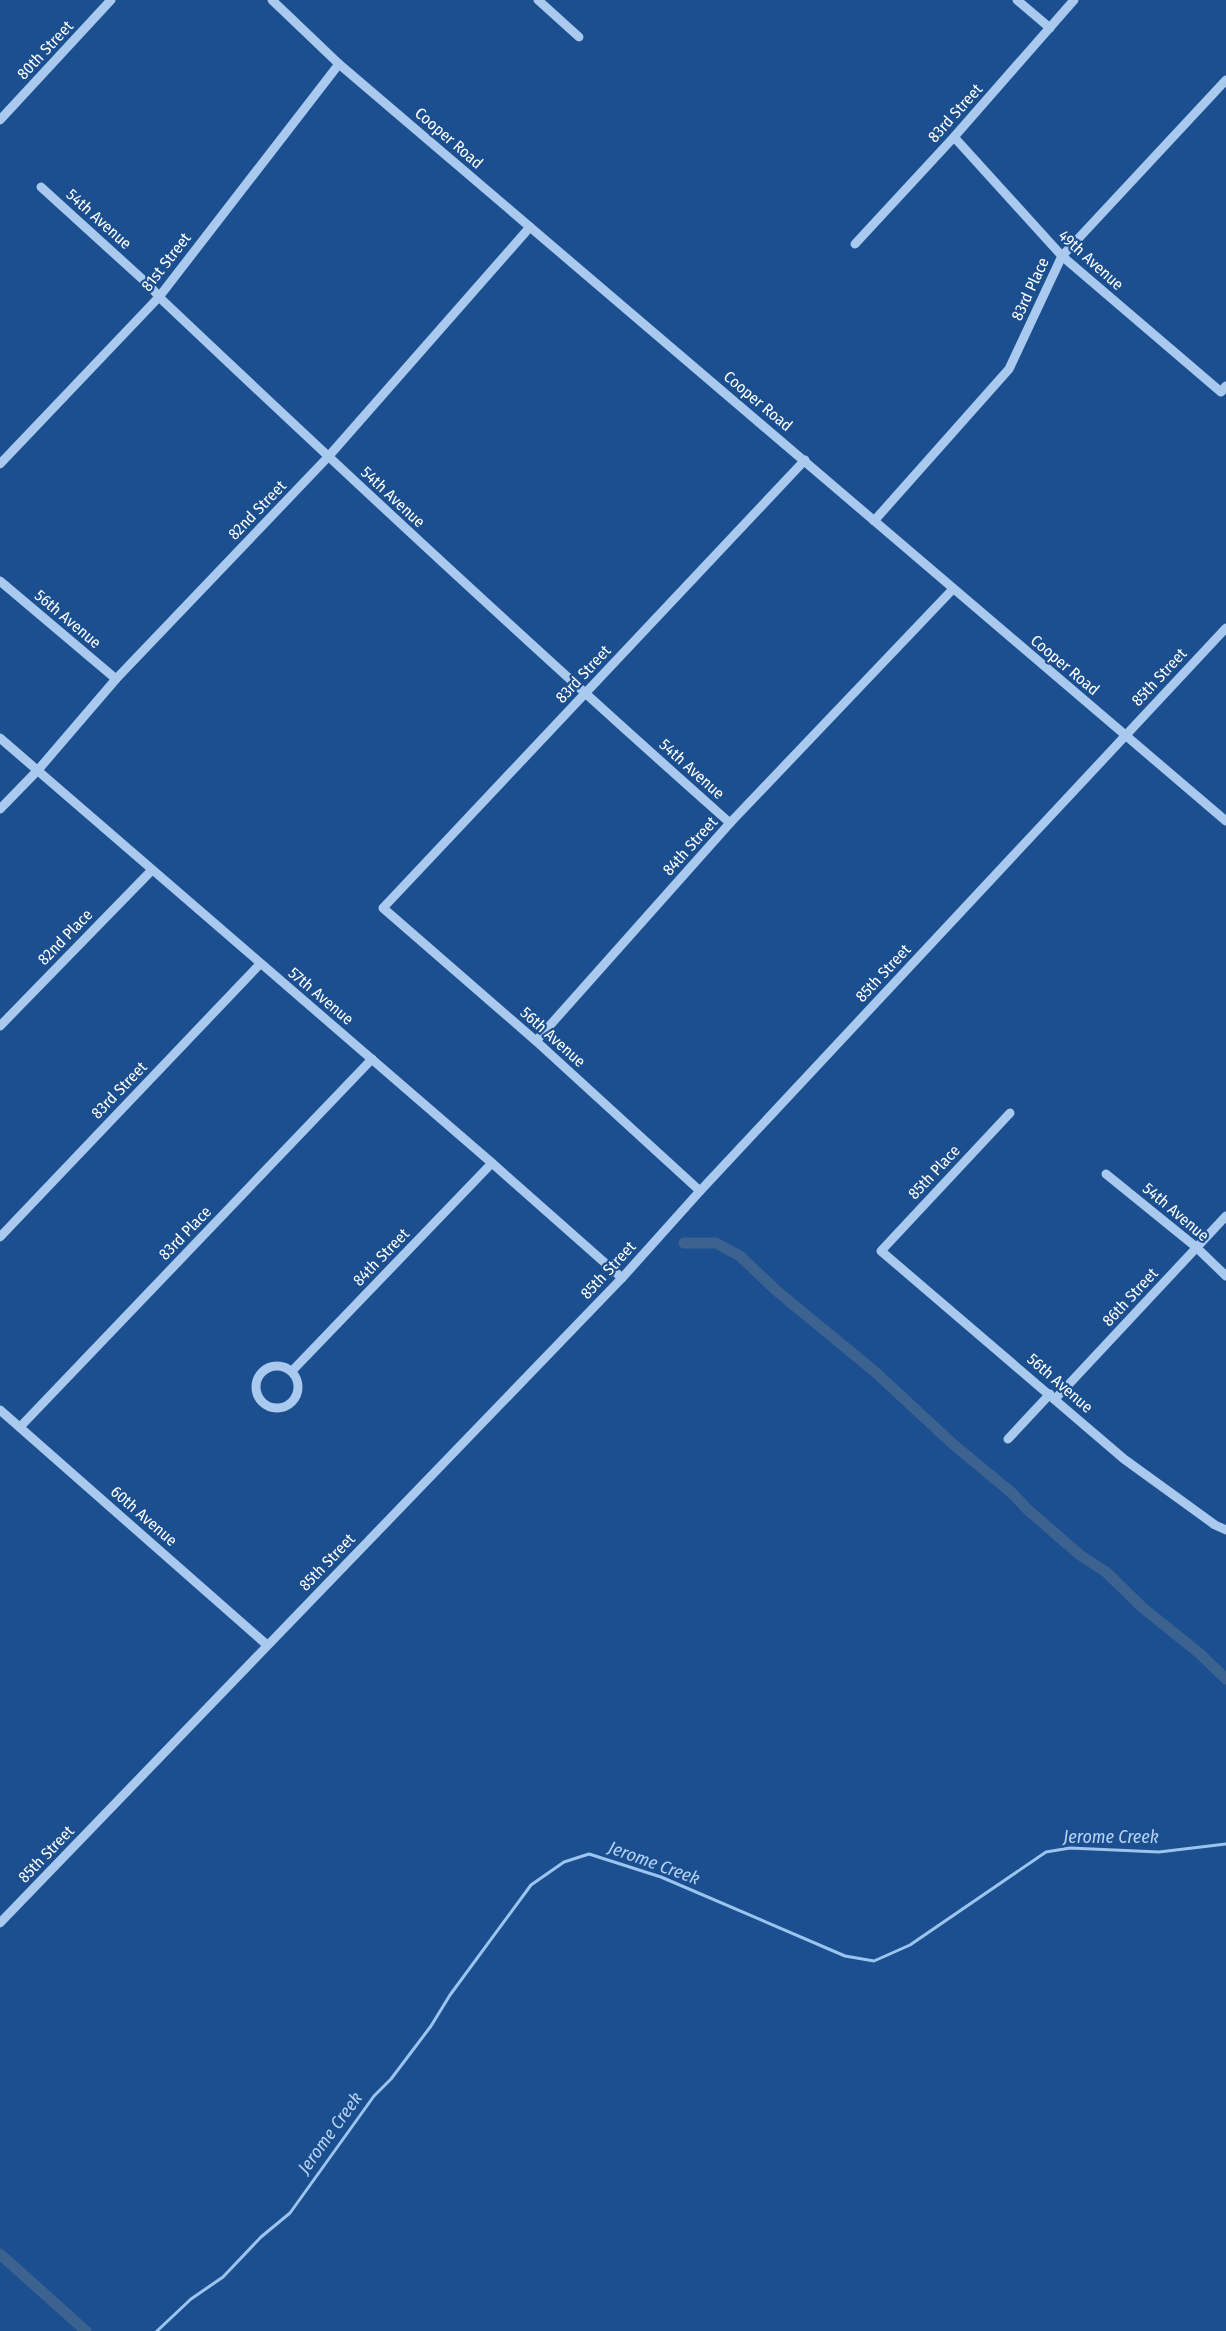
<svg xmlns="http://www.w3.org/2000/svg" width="1226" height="2331" font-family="'Fira Sans Condensed',sans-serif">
<rect width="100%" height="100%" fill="#1b4f8f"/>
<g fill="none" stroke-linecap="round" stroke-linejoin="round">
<path stroke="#9cc4f0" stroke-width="3" d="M157,2331L191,2299L223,2277L261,2237L290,2213L374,2096L391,2079L431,2026L450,1995L531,1885L564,1862L589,1854L661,1877L845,1956L874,1961L910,1945L1046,1852L1070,1848L1159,1852L1226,1844"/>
<g stroke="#3c6290" stroke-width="11">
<path d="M684,1243H716L740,1256L778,1292L874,1371L954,1445L1012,1493L1028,1510L1080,1555L1106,1572L1143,1608L1199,1653L1226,1679"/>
<path d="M0,2254L86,2331"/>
</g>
<g stroke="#a9c9ee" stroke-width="9">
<path d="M272,0L339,64L1226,821"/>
<path d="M538,0L579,37"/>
<path d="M1017,0L1050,28"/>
<path d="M0,120L111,0"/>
<path d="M954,137L1062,256L1221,392L1226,386"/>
<path d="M41,187L151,287L159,297C347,475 536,651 730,823"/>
<path d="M855,244L954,137L1074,0"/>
<path d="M0,464L159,297L339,64"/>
<path d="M874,521L1009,369L1062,256L1226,80"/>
<path d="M0,581L116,679"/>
<path d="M0,738L492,1163L622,1278"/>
<path d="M0,809L38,770L116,679L328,457L530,227"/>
<path d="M0,1026L152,870"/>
<path d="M536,1041L730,823L953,589"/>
<path d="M1010,1113L881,1251L1124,1459L1215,1525L1226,1530"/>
<path d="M1106,1174L1196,1247L1226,1276"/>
<path d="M700,1191L536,1041L383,908L805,460"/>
<path d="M0,1237L260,964"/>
<circle cx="277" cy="1387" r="21"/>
<path d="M292,1371L492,1163"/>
<path d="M1056,1398L1226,1216"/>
<path d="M0,1410L267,1645"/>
<path d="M20,1427L372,1059"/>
<path d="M1008,1439L1050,1394"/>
<path d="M0,1923L622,1278L700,1191L1226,628"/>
</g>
</g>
<g text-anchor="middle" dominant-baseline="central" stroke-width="4.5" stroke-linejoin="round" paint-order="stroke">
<g font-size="16" fill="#fff" stroke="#1b4f8f">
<text transform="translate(45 50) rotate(-47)">80th Street</text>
<text transform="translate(955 113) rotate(-48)">83rd Street</text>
<text transform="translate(449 138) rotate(41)">Cooper Road</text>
<text transform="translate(99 219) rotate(42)">54th Avenue</text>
<text transform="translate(1091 260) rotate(42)">49th Avenue</text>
<text transform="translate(166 262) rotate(-52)">81st Street</text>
<text transform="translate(1030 289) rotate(-65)">83rd Place</text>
<text transform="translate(758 401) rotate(40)">Cooper Road</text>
<text transform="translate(393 497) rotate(43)">54th Avenue</text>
<text transform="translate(257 510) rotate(-46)">82nd Street</text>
<text transform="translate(68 619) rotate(40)">56th Avenue</text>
<text transform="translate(1065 665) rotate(40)">Cooper Road</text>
<text transform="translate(583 674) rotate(-47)">83rd Street</text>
<text transform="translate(1159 677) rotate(-47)">85th Street</text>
<text transform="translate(692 769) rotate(42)">54th Avenue</text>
<text transform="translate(690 846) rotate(-48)">84th Street</text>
<text transform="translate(65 937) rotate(-46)">82nd Place</text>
<text transform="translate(883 973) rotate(-47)">85th Street</text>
<text transform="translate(321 996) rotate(40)">57th Avenue</text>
<text transform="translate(553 1037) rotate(42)">56th Avenue</text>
<text transform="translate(119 1090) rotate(-46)">83rd Street</text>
<text transform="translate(934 1172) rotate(-47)">85th Place</text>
<text transform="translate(1176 1212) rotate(40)">54th Avenue</text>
<text transform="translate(185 1233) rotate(-46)">83rd Place</text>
<text transform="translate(381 1257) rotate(-46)">84th Street</text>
<text transform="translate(608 1270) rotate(-47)">85th Street</text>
<text transform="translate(1130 1297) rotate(-47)">86th Street</text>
<text transform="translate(1060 1383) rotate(41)">56th Avenue</text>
<text transform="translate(144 1516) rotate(41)">60th Avenue</text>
<text transform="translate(327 1562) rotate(-46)">85th Street</text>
<text transform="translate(46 1854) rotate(-46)">85th Street</text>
</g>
<g font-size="18" font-style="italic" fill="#b5d3f5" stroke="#1b4f8f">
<text x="1111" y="1837">Jerome Creek</text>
<text transform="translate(654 1863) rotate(20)">Jerome Creek</text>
<text transform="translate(330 2133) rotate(-54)">Jerome Creek</text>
</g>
</g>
</svg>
